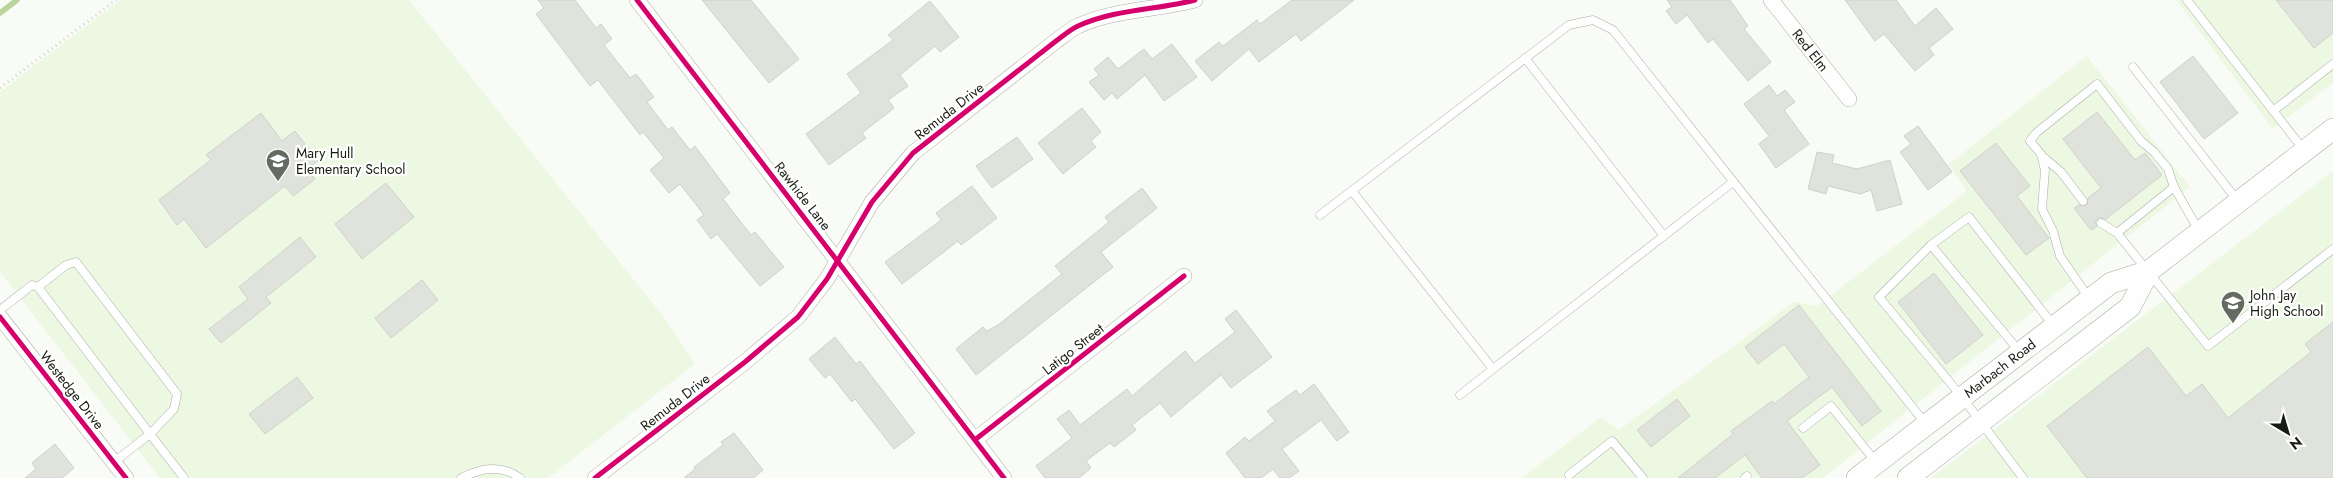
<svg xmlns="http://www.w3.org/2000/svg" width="2333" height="478" font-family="Jost,sans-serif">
<rect width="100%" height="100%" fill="#f8fbf6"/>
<g fill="#edf8e3">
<path d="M120,0H409L663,316L695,364L548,478H160L0,272V92Z"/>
<path d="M2176,0H2333V83L2273,129Z"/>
<path d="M2087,56L2190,187L1823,478H1522L1601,417L1619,430L1794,302L1817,306L1967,191L1949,164Z"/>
<path d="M2333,171V478H1931Z"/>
</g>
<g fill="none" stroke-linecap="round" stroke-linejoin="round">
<path stroke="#b8d49a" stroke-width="5.5" d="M0,13L17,0"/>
</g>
<g fill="#dfe3db" stroke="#ced2cb">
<path d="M538,0H575L596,28L601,24L612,39L604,45L630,78L636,74L654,97L647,102L668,130L672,127L690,150L695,146L730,193L723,199L751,235L755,232L784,267L760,286L717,234L711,239L697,220L704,215L680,184L669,193L650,170L664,158L643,132L640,135L598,80L590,86L536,14L544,8Z"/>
<path d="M702,0H751L799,59L769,83Z"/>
<path d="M1292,0H1354L1301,41L1296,34L1259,62L1249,49L1212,81L1195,61L1219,42L1223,46L1257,20L1260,24Z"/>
<path d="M1667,0H1730L1748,26L1744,29L1771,62L1748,81L1713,39L1708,43L1687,15L1676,24L1666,11L1672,7Z"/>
<path d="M1845,0H1896L1915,26L1936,8L1953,29L1929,48L1934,55L1915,71L1884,34L1875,41Z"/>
<path d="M2276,0H2333V33L2314,48Z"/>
<path d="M930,1L959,37L940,52L935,46L900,75L908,86L888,100L894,108L862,133L866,138L829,165L806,134L861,93L847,74L893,40L888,35Z"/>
<path d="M1172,44L1197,77L1164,101L1145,75L1117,99L1112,93L1104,100L1089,82L1099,75L1094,69L1108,57L1118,69L1144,49L1152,59Z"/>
<path d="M2193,56L2238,113L2204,139L2160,82Z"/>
<path d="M1769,85L1777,96L1785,90L1795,102L1784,110L1809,144L1776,168L1759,144L1769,136L1744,104Z"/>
<path d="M1082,108L1101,132L1091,141L1096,147L1063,174L1038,143Z"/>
<path d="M2097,112L2135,160L2145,153L2162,175L2106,219L2098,218L2095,222L2097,226L2091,230L2074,208L2079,205H2087L2088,198L2101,188L2063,139Z"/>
<path d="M261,113L282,141L295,131L318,161L307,169L315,179L293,196L285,186L206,248L184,219L177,225L159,200L211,160L206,155Z"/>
<path d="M1918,126L1952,172L1928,190L1900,152L1911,144L1904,136Z"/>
<path d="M1017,137L1033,159L992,188L976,166Z"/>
<path d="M1996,143L2030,186L2017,196L2049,238L2026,255L1960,171Z"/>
<path d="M1817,152L1834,155L1832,163L1857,169L1890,160L1902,204L1877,211L1871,190L1860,194L1828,186L1826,194L1808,189Z"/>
<path d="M386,183L414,217L362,259L335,224Z"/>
<path d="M972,186L997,218L961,245L958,241L902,284L885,262L941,220L936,213Z"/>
<path d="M1142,188L1157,208L1101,252L1113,267L976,375L956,349L983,327L987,331L998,325L1062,274L1055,266L1109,222L1105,217Z"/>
<path d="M300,237L316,257L266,297L271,303L221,343L209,329L248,299L239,287Z"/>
<path d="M1934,273L1983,335L1946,364L1898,302Z"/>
<path d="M422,280L438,300L391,338L375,318Z"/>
<path d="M1799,305L1881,411L1862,426L1832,387L1787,421L1820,465L1802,478H1762L1745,455L1715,478H1678L1733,434L1731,431L1772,401L1774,404L1809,377L1784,344L1758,364L1745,347Z"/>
<path d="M1236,310L1272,357L1231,388L1221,375L1171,417L1160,403L1132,425L1136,430L1114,447L1110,443L1086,461L1091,468L1079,478H1045L1036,466L1072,438L1057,419L1069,410L1080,425L1127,389L1132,396L1185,351L1195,363L1235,332L1225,319Z"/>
<path d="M2333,322V478H2087L2047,426L2148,347L2186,396L2202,384L2228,418L2311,352L2305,344Z"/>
<path d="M835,337L856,364L860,361L915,433L894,449L855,399L852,402L830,374L825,378L809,359Z"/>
<path d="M297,377L313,398L265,434L249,414Z"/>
<path d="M1314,384L1349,432L1337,441L1321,420L1282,449L1299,471L1289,478H1280L1273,469L1261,478H1245L1226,453L1245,437L1249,441L1275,421L1267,411L1296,390L1300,395Z"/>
<path d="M1677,399L1690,416L1651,447L1637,430Z"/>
<path d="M734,433L763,470L753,478H684L695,469L694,467L723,445L721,442Z"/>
<path d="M55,444L74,468L62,478H25L36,469L32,463Z"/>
</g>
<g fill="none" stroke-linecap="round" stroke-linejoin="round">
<defs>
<g id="lane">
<path d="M2187,0L2303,149"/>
<path d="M1525,58L1664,236"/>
<path d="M2133,67L2237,200"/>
<path d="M2273,111L2333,64"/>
<path d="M2041,155L2061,172L2083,201"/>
<path d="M1352,191L1493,369L1460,395"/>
<path d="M1320,215L1569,25L1593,20L1613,30L1925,423"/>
<path d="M2101,223L2117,233L2208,346L2333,249"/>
<path d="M2117,233L2174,187"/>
<path d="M1931,245L2019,351"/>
<path d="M38,287L66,265L76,262L177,394L174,409L150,434L184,478"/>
<path d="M2089,298L2060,256L2053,231L2042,209L2045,170L2041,154L2030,141L2036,133L2097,84L2141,141L2154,152L2168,169L2174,187L2199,231"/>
<path d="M0,310L32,285L38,287L150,434L114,462"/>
<path d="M1493,369L1733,182"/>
<path d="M1803,428L1831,406L1875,461"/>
<path d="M1569,475L1612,441L1643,478"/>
<path d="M461,478C481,468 501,464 520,478"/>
<path d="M1745,478L1747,476"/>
<path d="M2023,478L1962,397L1879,297L1931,245L1969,217L2053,325"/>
</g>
<g id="street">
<path d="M637,0L1004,478"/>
<path id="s1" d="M1771,0L1849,99"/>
<path d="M0,317L126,478"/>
<path d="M976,439L1184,276"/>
<path d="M595,478L745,362L798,317L827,279L872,202L913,153L1056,41C1063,36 1071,29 1078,26C1115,9 1157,10 1195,0"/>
</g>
<g id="secondary">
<path id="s2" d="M1857,478L2111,283L2149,271L2333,129"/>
<path d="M1908,478L2130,307L2149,271"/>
</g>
</defs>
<use href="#lane" stroke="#aaaea7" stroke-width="9"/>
<use href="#street" stroke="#aaaea7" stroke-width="16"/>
<use href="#secondary" stroke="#aaaea7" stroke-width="22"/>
<path stroke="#d3d4d1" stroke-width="3" stroke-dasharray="1 4" stroke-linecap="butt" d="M0,88L116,0"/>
<use href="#lane" stroke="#fefefe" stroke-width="8"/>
<use href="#street" stroke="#fefefe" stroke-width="15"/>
<use href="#secondary" stroke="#fefefe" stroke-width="21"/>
<defs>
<g id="cycleway">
<path d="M637,0L1004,478"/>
<path d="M0,317L126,478"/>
<path d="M976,439L1184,276"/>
<path d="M595,478L745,362L798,317L827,279L872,202L913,153L1056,41C1063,36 1071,29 1078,26C1115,9 1157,10 1195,0"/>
</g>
</defs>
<use href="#cycleway" stroke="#fff" stroke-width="8"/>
<use href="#cycleway" stroke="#d6006c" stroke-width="5"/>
</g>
<defs>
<symbol id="school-pin" viewBox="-11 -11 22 30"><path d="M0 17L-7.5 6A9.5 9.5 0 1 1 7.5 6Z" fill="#666b62" stroke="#fff"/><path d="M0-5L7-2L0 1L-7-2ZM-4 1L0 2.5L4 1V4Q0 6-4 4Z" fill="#fff"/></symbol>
</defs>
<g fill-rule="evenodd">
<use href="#school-pin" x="264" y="147" width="28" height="38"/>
<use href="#school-pin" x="2219" y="289" width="28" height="38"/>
</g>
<g text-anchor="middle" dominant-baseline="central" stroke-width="4.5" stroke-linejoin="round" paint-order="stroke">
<g font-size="14" fill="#181d13" stroke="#fff">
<text stroke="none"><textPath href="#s1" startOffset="64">Red Elm</textPath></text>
<text transform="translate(949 111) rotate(-38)">Remuda Drive</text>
<text transform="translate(803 196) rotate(52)">Rawhide Lane</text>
<text transform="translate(1073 349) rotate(-38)">Latigo Street</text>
<text stroke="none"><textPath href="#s2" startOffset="180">Marbach Road</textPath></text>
<text transform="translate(72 390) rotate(52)">Westedge Drive</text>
<text transform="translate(675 402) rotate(-38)">Remuda Drive</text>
</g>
<g font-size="14" fill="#181d13" stroke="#fff" text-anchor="start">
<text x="296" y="153">Mary Hull<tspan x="296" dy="16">Elementary School</tspan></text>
<text x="2250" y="295">John Jay<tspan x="2250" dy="16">High School</tspan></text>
</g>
</g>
<g transform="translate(2288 433) rotate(142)" stroke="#ffffff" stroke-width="4" paint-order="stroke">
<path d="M0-4L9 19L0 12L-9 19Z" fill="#181d13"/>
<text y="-8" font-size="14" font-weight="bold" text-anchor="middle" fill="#181d13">N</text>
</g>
</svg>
